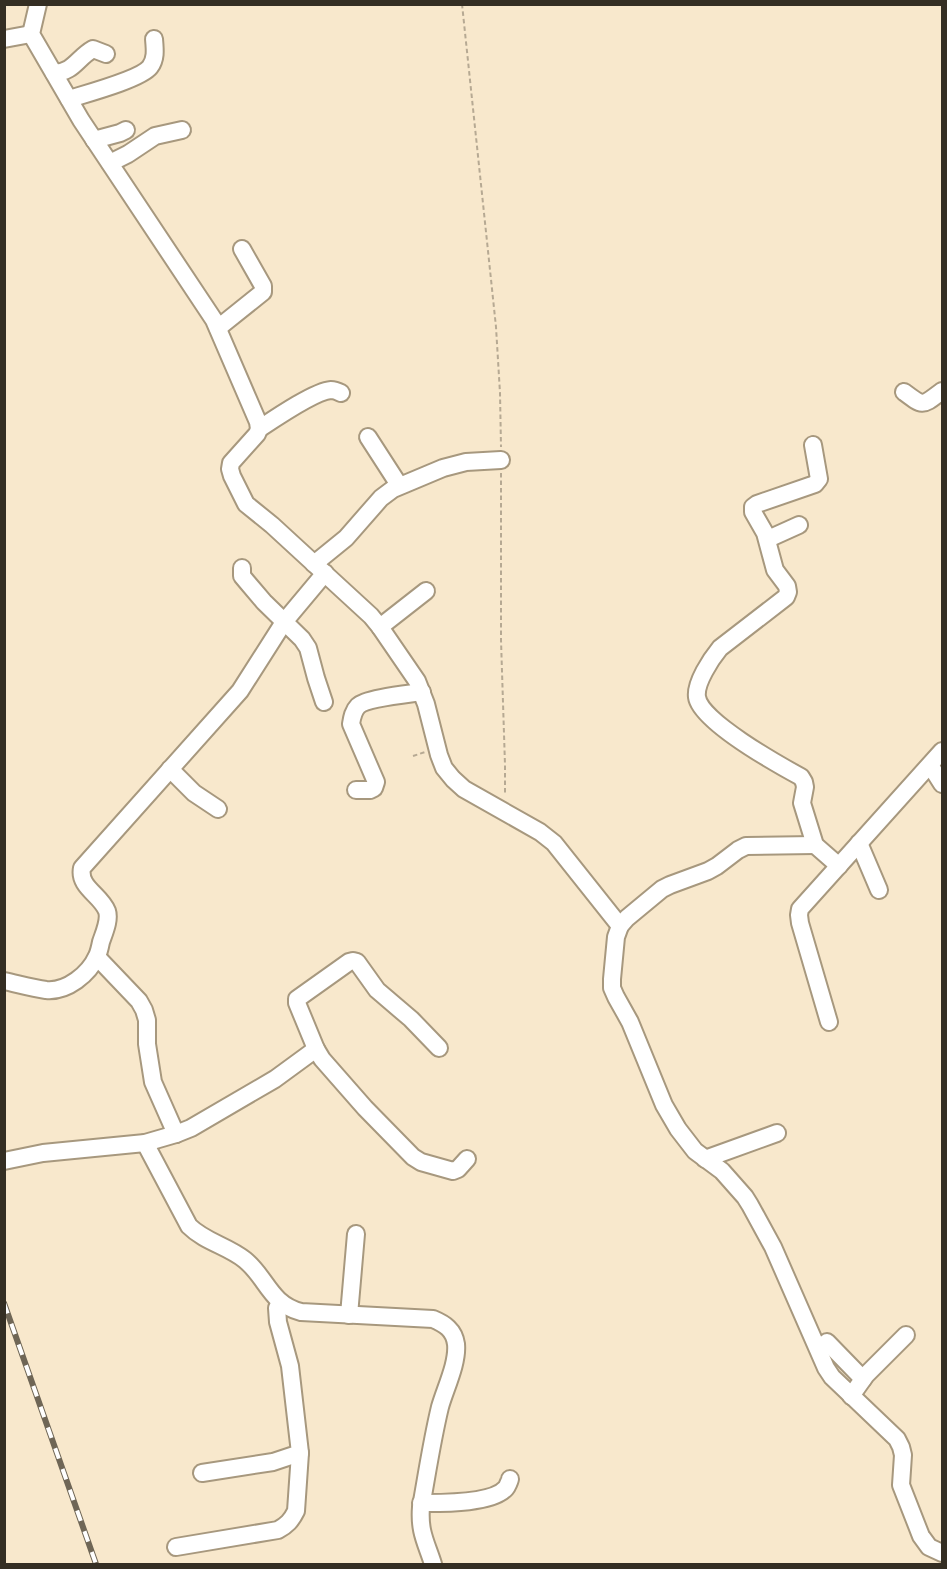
<svg xmlns="http://www.w3.org/2000/svg" width="947" height="1569" font-family="Rubik,sans-serif">
<rect width="100%" height="100%" fill="#f8e8cc"/>
<g fill="none" stroke-linecap="round" stroke-linejoin="round">
<defs>
<g id="minor">
<path d="M38,4L31,34L81,120L214,320L258,422L259,429L257,434L231,463L230,469L232,476L246,504L272,525L371,616L380,627L417,681L426,704L439,755L444,768L453,779L464,789L540,832L554,843L620,926"/>
<path d="M4,39L31,34"/>
<path d="M54,73C74,72 77,58 93,49L106,54"/>
<path d="M69,99C85,94 141,79 150,67C156,59 155,50 154,39"/>
<path d="M94,140L120,133L126,130"/>
<path d="M110,163L128,154L155,136L182,130"/>
<path d="M218,328L263,292V286L242,249"/>
<path d="M904,392C924,407 922,406 942,391"/>
<path d="M259,429C274,419 315,391 331,390C335,390 337,391 341,393"/>
<path d="M368,437L399,485"/>
<path d="M813,445L819,479L815,484L757,504L753,507V512L765,533L775,570L787,586L788,592L786,597L720,648C711,659 695,683 697,697C700,721 779,765 801,777L804,782L805,787L802,803L815,845L839,866"/>
<path d="M768,539L799,525"/>
<path d="M314,564L346,538L381,498L393,489L443,468L466,462L501,460"/>
<path d="M242,568V576L247,582L264,602L302,639L308,648L316,678L324,702"/>
<path d="M380,627L426,591"/>
<path d="M930,765L942,784"/>
<path d="M170,769L194,793L218,809"/>
<path d="M356,790H370L374,788L376,782L351,724C352,718 353,711 358,706C366,698 409,694 422,692"/>
<path d="M859,843L879,890"/>
<path d="M815,845L746,846L738,850L717,866L708,871L670,885L662,889L627,918L620,926L616,937L612,979V988L616,997L630,1022L664,1105L678,1129L695,1151L722,1171L745,1197L750,1205L773,1247L826,1368L832,1377L897,1439L901,1447L903,1455L901,1485L921,1536L929,1547L942,1553"/>
<path d="M97,957L139,1001L144,1010L147,1020V1044L153,1082L176,1134"/>
<path d="M4,981C18,984 32,988 46,990C67,992 89,974 97,956C99,952 100,947 101,942C104,933 110,920 107,911C101,895 78,887 82,868L240,691L284,622L325,573"/>
<path d="M829,1022L800,923L799,915L800,909L942,751"/>
<path d="M439,1048L411,1019L377,990L357,962L353,961L349,962L297,999V1003L316,1049L322,1059L365,1108L413,1157L421,1162L453,1171L458,1169L467,1159"/>
<path d="M145,1143L189,1226C205,1242 228,1246 245,1260C267,1278 270,1304 301,1312L433,1319C445,1324 454,1330 456,1344C458,1363 445,1389 440,1407C432,1440 427,1474 421,1507C419,1532 426,1542 433,1564"/>
<path d="M705,1159L777,1133"/>
<path d="M4,1161L43,1153L145,1143L176,1134L191,1128L275,1079L316,1049"/>
<path d="M349,1315L356,1234"/>
<path d="M827,1342L863,1379"/>
<path d="M851,1396L866,1375L906,1335"/>
<path d="M202,1473L273,1462L300,1453L290,1366L278,1322L277,1308L280,1303"/>
<path d="M421,1503C442,1503 492,1504 506,1488C507,1487 510,1480 510,1479"/>
<path d="M176,1547L278,1530C287,1525 291,1521 296,1511L300,1453"/>
</g>
</defs>
<use href="#minor" stroke="#a7987e" stroke-width="20"/>
<g stroke="#b6a993" stroke-width="2" stroke-dasharray="4.5 3" stroke-linecap="butt">
<path d="M462,4L496,327L500,393L501,447"/>
<path d="M501,473V640L505,765V795"/>
<path d="M413,756L425,752"/>
</g>
<use href="#minor" stroke="#fff" stroke-width="16"/>
<defs>
<path id="rail" d="M4,1303L96,1564"/>
</defs>
<use href="#rail" stroke="#6f6656" stroke-width="6"/>
<use href="#rail" stroke="#fff" stroke-width="4" stroke-dasharray="11" stroke-linecap="butt"/>
</g>
<rect width="947" height="1569" fill="none" stroke="#342e23" stroke-width="12"/>
</svg>
